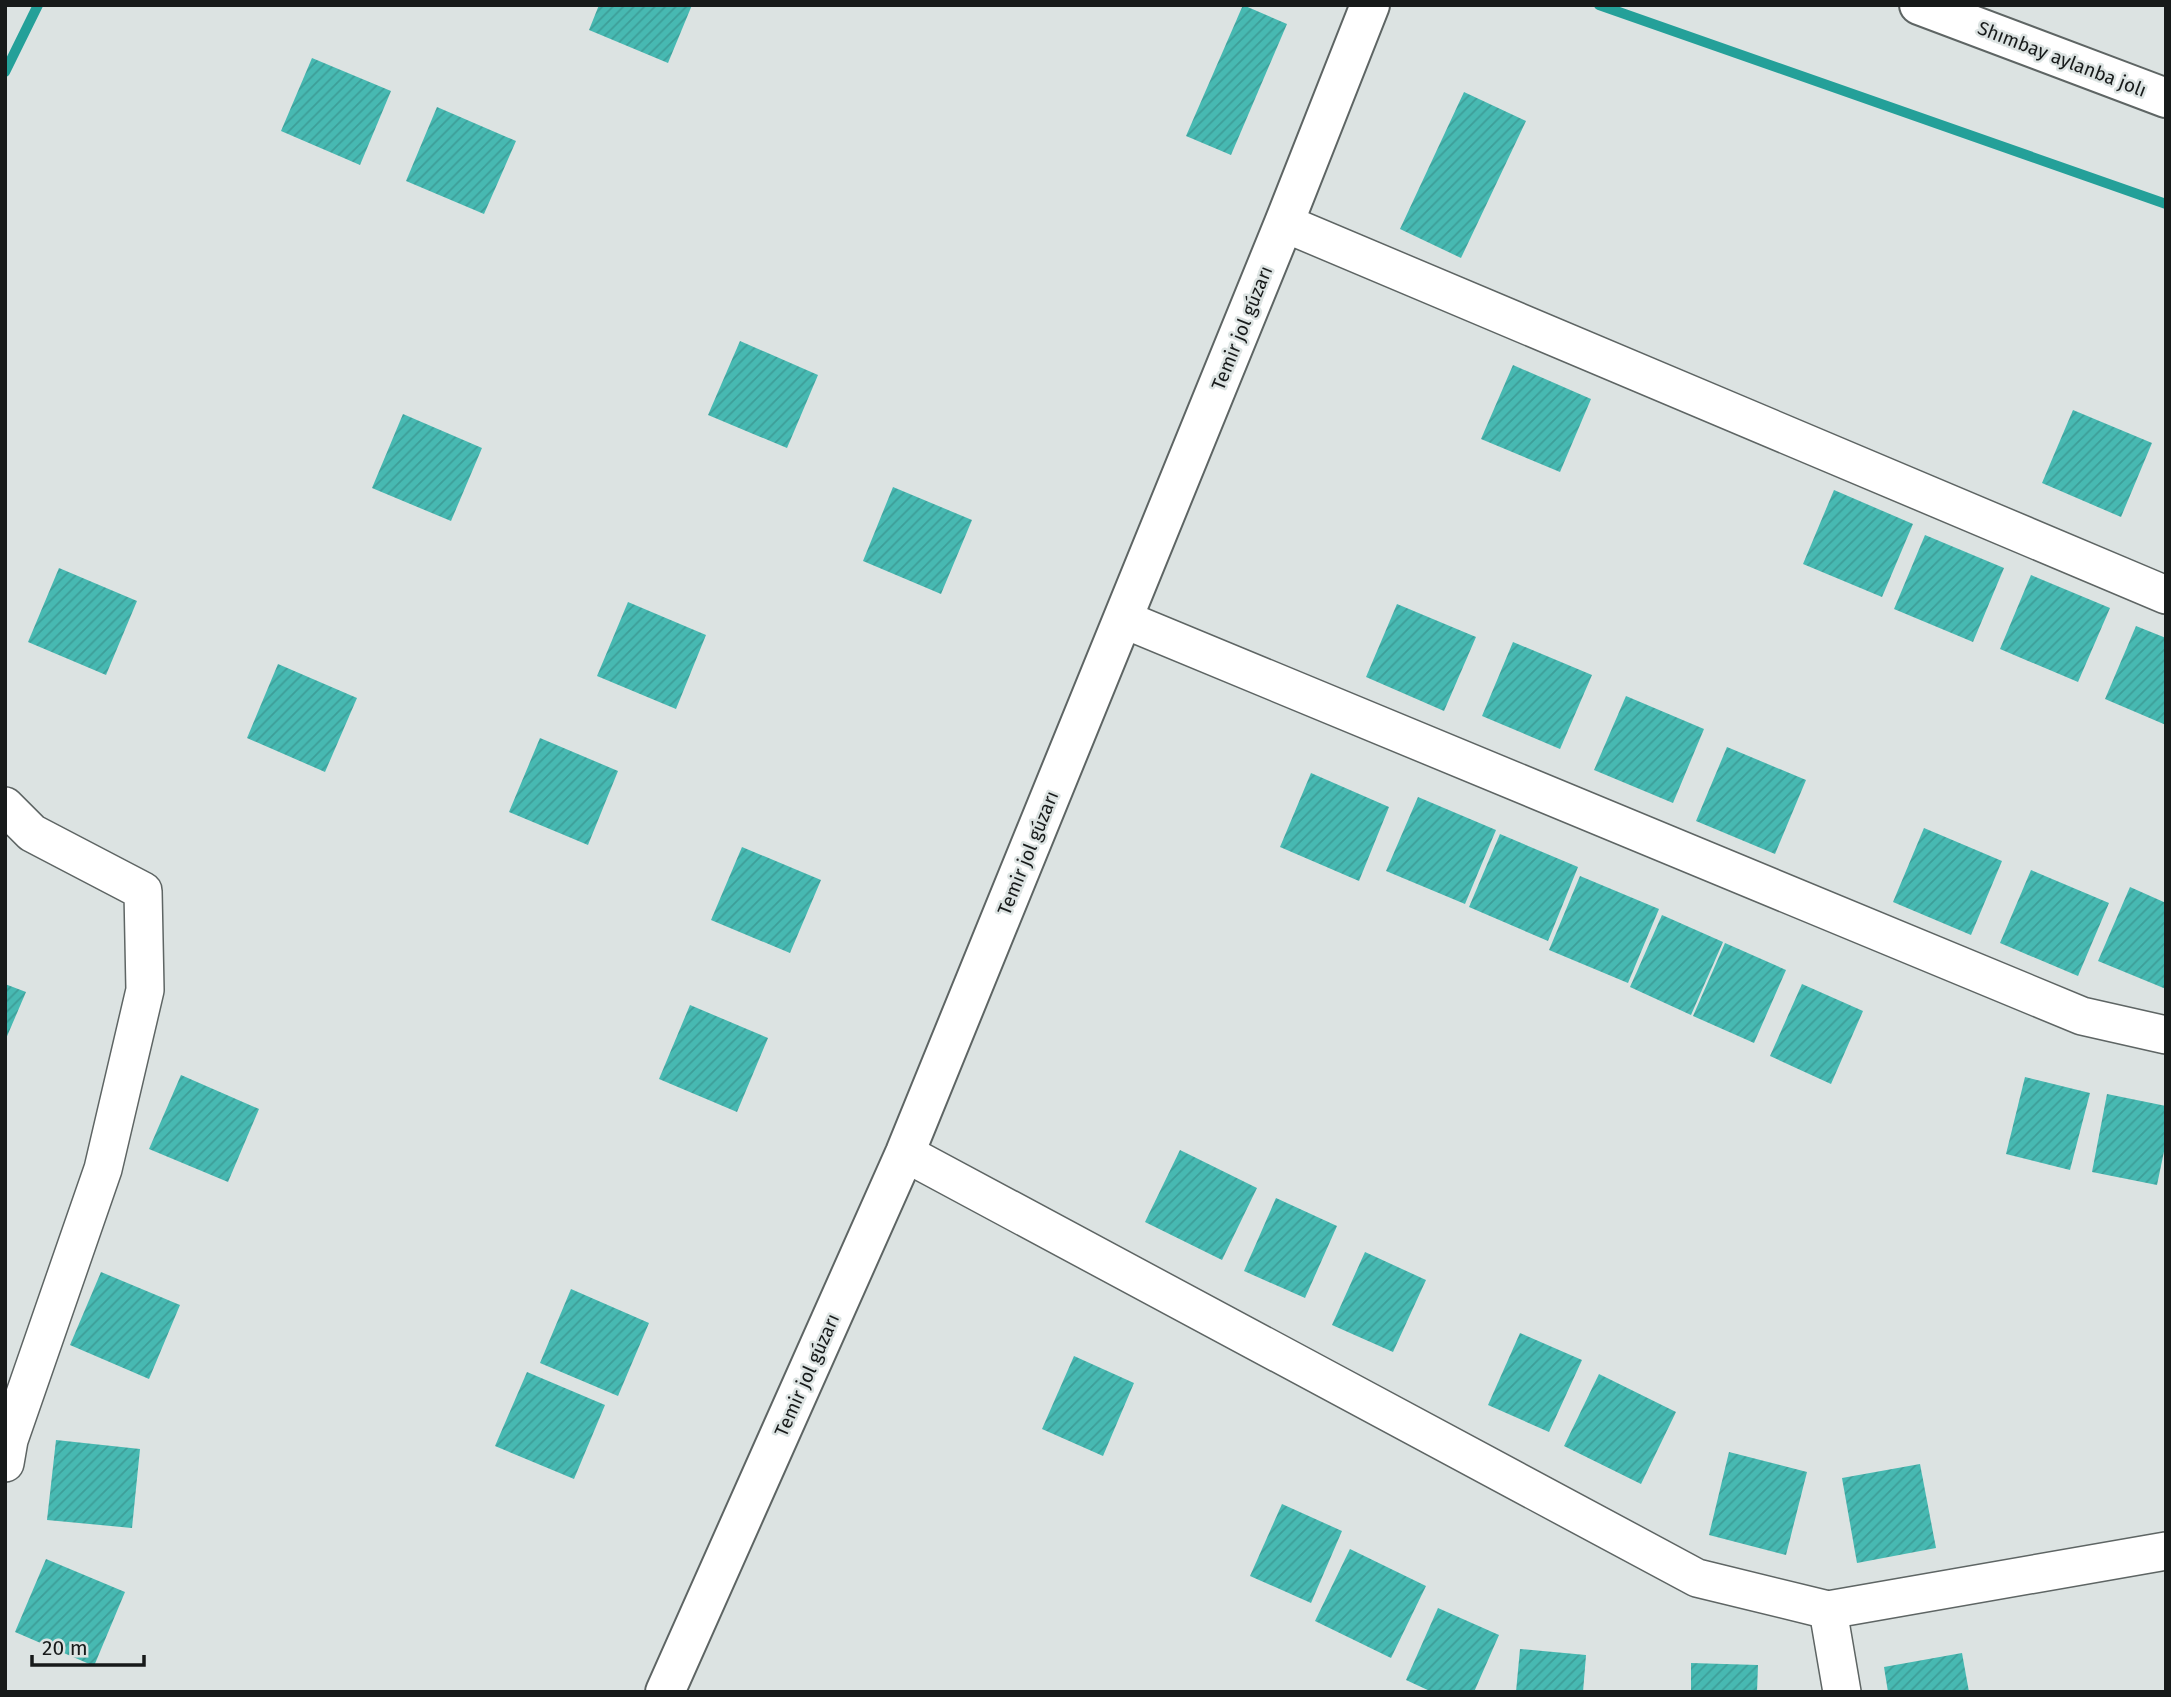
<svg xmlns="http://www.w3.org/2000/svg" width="2171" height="1697" font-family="'Fira Sans',sans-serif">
<defs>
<pattern id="building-hatch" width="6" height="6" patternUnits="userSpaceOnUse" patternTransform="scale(1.75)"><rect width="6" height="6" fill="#47b9b2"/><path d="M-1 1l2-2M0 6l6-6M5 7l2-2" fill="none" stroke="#3d9e98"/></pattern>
</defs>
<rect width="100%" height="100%" fill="#dce3e2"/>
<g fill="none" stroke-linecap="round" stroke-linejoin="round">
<g stroke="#24a099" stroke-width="10">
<path d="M1599,5L2166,204"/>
<path d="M5,72L38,5"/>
</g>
</g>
<g fill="url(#building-hatch)">
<path d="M599,5H692L668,63L589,30Z"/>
<path d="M1243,5L1287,24L1231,155L1186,136Z"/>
<path d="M312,58L391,91L360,165L281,131Z"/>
<path d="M1464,92L1526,121L1461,258L1400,229Z"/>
<path d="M437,107L516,141L484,214L406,181Z"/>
<path d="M740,341L818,375L787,448L708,415Z"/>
<path d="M1513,365L1591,399L1560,472L1481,439Z"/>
<path d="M2073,410L2152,443L2121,517L2042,483Z"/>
<path d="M403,414L482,448L451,521L372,488Z"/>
<path d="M893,487L972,520L941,594L863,561Z"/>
<path d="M1834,490L1913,524L1882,597L1803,564Z"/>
<path d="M1925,535L2004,568L1973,642L1894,609Z"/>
<path d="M59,568L137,601L106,675L28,642Z"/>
<path d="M2031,575L2110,608L2078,682L2000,649Z"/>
<path d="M628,602L706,635L676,709L597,676Z"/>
<path d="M1397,604L1476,637L1444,711L1366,677Z"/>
<path d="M2136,626L2166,638V725L2105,699Z"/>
<path d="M1513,642L1592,675L1560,749L1482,716Z"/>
<path d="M278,664L357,698L325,772L247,738Z"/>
<path d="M1626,696L1704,729L1673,803L1594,770Z"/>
<path d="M540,738L618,771L588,845L509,812Z"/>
<path d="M1727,747L1806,780L1775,854L1696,821Z"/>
<path d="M1311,773L1389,807L1359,881L1280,847Z"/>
<path d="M1418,797L1496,830L1465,904L1386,871Z"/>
<path d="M1924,828L2002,861L1971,935L1893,902Z"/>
<path d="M1500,834L1578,867L1548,941L1469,907Z"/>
<path d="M742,847L821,880L790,953L711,920Z"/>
<path d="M2031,870L2109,903L2078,976L2000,943Z"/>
<path d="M1580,876L1659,909L1628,983L1549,950Z"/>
<path d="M2130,887L2166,903V989L2098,961Z"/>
<path d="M1662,915L1723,942L1691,1015L1630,987Z"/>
<path d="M1725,943L1786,970L1754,1043L1693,1016Z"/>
<path d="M5,984L26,992L5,1041Z"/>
<path d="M1802,984L1863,1011L1831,1084L1770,1056Z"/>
<path d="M690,1005L768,1038L737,1112L659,1079Z"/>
<path d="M181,1075L259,1109L228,1182L149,1149Z"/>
<path d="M2025,1077L2090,1093L2070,1170L2006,1154Z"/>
<path d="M2107,1094L2166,1106V1142L2157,1185L2092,1172Z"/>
<path d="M1180,1150L1257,1188L1222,1260L1145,1222Z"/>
<path d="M1276,1198L1337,1226L1305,1298L1244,1271Z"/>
<path d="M1365,1252L1426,1280L1393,1352L1332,1325Z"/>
<path d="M101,1272L180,1305L149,1379L70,1345Z"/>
<path d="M571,1289L649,1323L618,1396L540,1363Z"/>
<path d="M1520,1333L1582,1360L1549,1432L1488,1405Z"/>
<path d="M1074,1356L1134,1383L1103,1456L1042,1429Z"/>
<path d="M527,1372L605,1405L574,1479L495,1446Z"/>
<path d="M1599,1374L1676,1412L1641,1484L1564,1446Z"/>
<path d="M56,1440L140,1449L132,1528L47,1520Z"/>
<path d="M1729,1452L1807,1472L1786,1555L1709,1535Z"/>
<path d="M1920,1464L1936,1548L1857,1563L1842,1478Z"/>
<path d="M1282,1504L1342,1531L1311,1603L1250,1576Z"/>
<path d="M1350,1549L1426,1586L1391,1658L1315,1621Z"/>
<path d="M46,1559L125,1592L94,1666L15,1632Z"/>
<path d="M1438,1608L1499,1635L1474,1692H1432L1406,1680Z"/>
<path d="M1520,1649L1586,1655L1583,1692H1516Z"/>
<path d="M1962,1653L1969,1692H1888L1884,1667Z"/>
<path d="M1691,1663L1758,1665L1757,1692H1691Z"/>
</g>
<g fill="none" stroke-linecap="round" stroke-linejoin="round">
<defs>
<g id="minor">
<path d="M1284,223L2166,595"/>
<path d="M1123,619L2082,1016L2166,1035"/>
<path d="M5,806L32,833L143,891L145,990L103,1169L9,1440L5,1463"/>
<path d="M905,1153L1697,1578L1828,1610L2166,1551"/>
<path d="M1828,1610L1842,1692"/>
</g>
<path id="tertiary" d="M665,1692L905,1153L1284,223L1370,5"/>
<path id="secondary" d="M1919,5L2166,98"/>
</defs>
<use href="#minor" stroke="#5e6564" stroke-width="40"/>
<use href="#tertiary" stroke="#5e6564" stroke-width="42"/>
<use href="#secondary" stroke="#5e6564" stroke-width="42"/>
<use href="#minor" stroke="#fff" stroke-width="37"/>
<use href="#tertiary" stroke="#fff" stroke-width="38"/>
<use href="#secondary" stroke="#fff" stroke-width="38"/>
</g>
<g text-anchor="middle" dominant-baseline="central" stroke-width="5" stroke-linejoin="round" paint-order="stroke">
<g font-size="19" fill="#171a1a" stroke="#dce3e2">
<text transform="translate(2062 59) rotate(21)">Shımbay aylanba jolı</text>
<text transform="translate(1242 328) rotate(-68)">Temir jol gúzarı</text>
<text transform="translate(1028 853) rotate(-68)">Temir jol gúzarı</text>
<text transform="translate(807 1375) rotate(-66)">Temir jol gúzarı</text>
</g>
</g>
<rect width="2171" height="1697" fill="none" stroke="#171a1a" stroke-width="14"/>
<path d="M32 1655v10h112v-10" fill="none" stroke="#171a1a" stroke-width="3.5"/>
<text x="42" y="1655" font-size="21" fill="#171a1a" stroke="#dce3e2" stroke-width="5" paint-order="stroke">20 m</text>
</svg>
